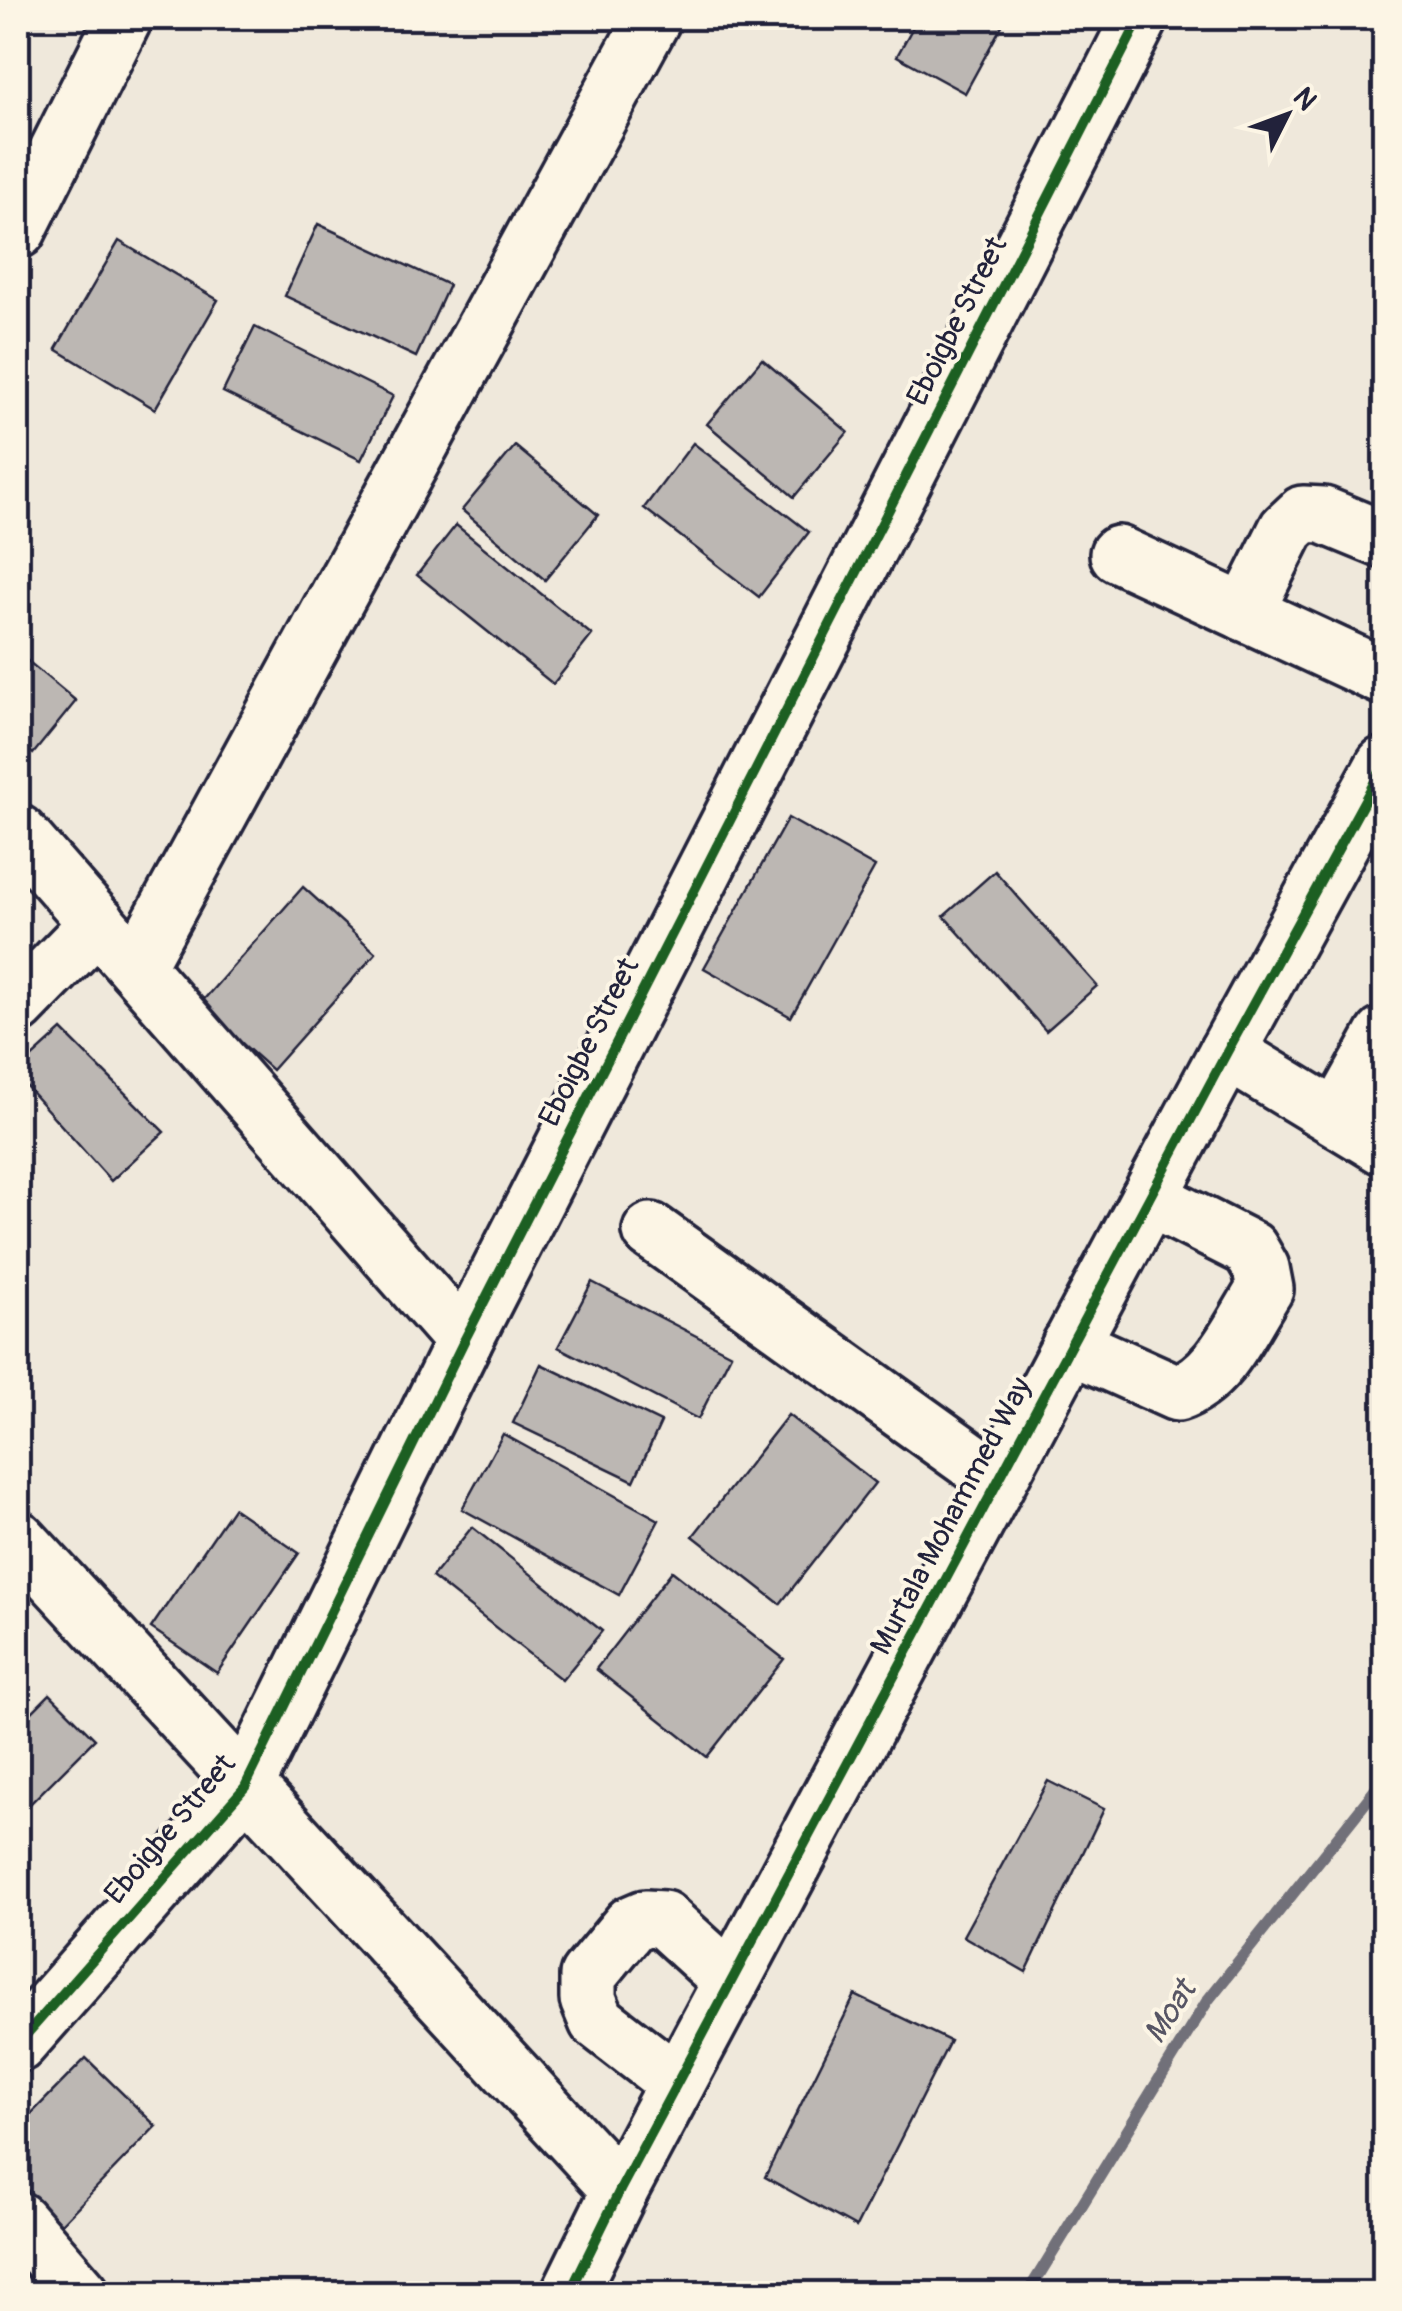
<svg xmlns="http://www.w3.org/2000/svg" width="1402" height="2311" font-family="Pangolin,sans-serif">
<rect width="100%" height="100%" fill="#efe8db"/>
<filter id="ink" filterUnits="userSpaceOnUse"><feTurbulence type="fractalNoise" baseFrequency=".01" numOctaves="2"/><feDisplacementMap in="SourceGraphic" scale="20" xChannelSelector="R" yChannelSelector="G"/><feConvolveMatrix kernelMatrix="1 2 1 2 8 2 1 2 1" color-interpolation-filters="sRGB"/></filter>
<g filter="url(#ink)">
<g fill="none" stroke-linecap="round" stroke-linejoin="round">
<path stroke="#716f79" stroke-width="12" d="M1027,2294L1208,2000L1384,1779"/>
</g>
<g fill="#bcb7b3" stroke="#22223b" stroke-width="2.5">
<path d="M918,18H1006L965,93L897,56Z"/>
<path d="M318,224L449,285L416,357L285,296Z"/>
<path d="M119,241L218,300L155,409L56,349Z"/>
<path d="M255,327L393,396L361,460L223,392Z"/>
<path d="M762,359L848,432L794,497L707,424Z"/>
<path d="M693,443L809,532L759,597L644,508Z"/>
<path d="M515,446L598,515L545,580L462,510Z"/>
<path d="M456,525L592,635L553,684L417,575Z"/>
<path d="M18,653L76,701L33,754L18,741Z"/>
<path d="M788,818L875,867L791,1017L704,968Z"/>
<path d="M995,871L1097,986L1046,1031L944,916Z"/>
<path d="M303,887L376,953L272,1070L199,1005Z"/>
<path d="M62,1030L164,1132L111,1181L18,1077V1070Z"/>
<path d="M592,1282L731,1354L698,1419L558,1347Z"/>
<path d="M541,1364L661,1422L634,1481L513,1423Z"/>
<path d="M788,1415L875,1483L780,1604L693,1536Z"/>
<path d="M503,1434L659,1520L619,1595L462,1509Z"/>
<path d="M233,1508L299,1553L217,1673L151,1628Z"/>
<path d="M472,1527L602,1631L562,1680L432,1577Z"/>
<path d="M672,1571L784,1659L707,1757L596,1669Z"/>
<path d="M50,1694L95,1739L18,1816V1726Z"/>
<path d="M1048,1781L1104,1809L1026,1972L963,1936Z"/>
<path d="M855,1995L950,2041L856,2227L765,2177Z"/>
<path d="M86,2058L156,2126L61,2224L18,2181V2127Z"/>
</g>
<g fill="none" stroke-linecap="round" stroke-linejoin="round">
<defs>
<g id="minor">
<path d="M18,230L124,18"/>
<path d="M1118,554L1384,677"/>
<path d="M1245,613L1287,529L1303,514L1323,515L1384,540"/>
<path d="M18,833L464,1341"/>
<path d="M136,967L653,18"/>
<path d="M18,1005L98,923"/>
<path d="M1227,1052L1384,1147"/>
<path d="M1338,1118L1384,1035"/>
<path d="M651,1231L998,1480"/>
<path d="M1070,1345L1177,1393C1220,1379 1241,1326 1265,1289L1261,1268L1250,1249L1149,1198"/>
<path d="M18,1539L620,2190"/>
<path d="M18,2044L245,1787L464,1341L1140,18"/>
<path d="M677,2083L597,2021L588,1999V1976L631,1924L645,1918L663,1919L731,1981"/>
<path d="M18,2220L82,2294"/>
<path d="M569,2294L620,2190L1227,1052L1384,765"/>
</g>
</defs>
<use href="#minor" stroke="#22223b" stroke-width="62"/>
<use href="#minor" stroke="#fcf5e5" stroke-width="55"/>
<defs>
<g id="cycleway">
<path d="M18,2044L245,1787L464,1341L1140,18"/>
<path d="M569,2294L620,2190L1227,1052L1384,765"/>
</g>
</defs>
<use href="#cycleway" stroke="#fcf5e5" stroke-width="16"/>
<use href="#cycleway" stroke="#1b5e20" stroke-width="10"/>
</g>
</g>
<g text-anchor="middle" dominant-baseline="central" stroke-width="8" stroke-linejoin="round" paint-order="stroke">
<g font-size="30" fill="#22223b" stroke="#fcf5e5">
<text transform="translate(957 321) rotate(-63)">Eboigbe Street</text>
<text transform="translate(589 1042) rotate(-63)">Eboigbe Street</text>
<text transform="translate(951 1516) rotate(-62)">Murtala Mohammed Way</text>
<text transform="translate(170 1829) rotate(-50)">Eboigbe Street</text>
</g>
<g font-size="32" font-style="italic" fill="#575564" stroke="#fcf5e5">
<text transform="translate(1170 2012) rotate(-57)">Moat</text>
</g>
</g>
<rect width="1402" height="2311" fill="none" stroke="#fcf5e5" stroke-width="60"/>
<rect x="30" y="30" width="1342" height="2251" fill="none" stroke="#22223b" stroke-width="4" filter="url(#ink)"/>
<g transform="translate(1287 115) rotate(48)" stroke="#fcf5e5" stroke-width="8" paint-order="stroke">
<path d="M0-8L18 38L0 25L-18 38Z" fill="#22223b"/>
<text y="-15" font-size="28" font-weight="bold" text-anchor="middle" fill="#22223b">N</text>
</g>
</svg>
